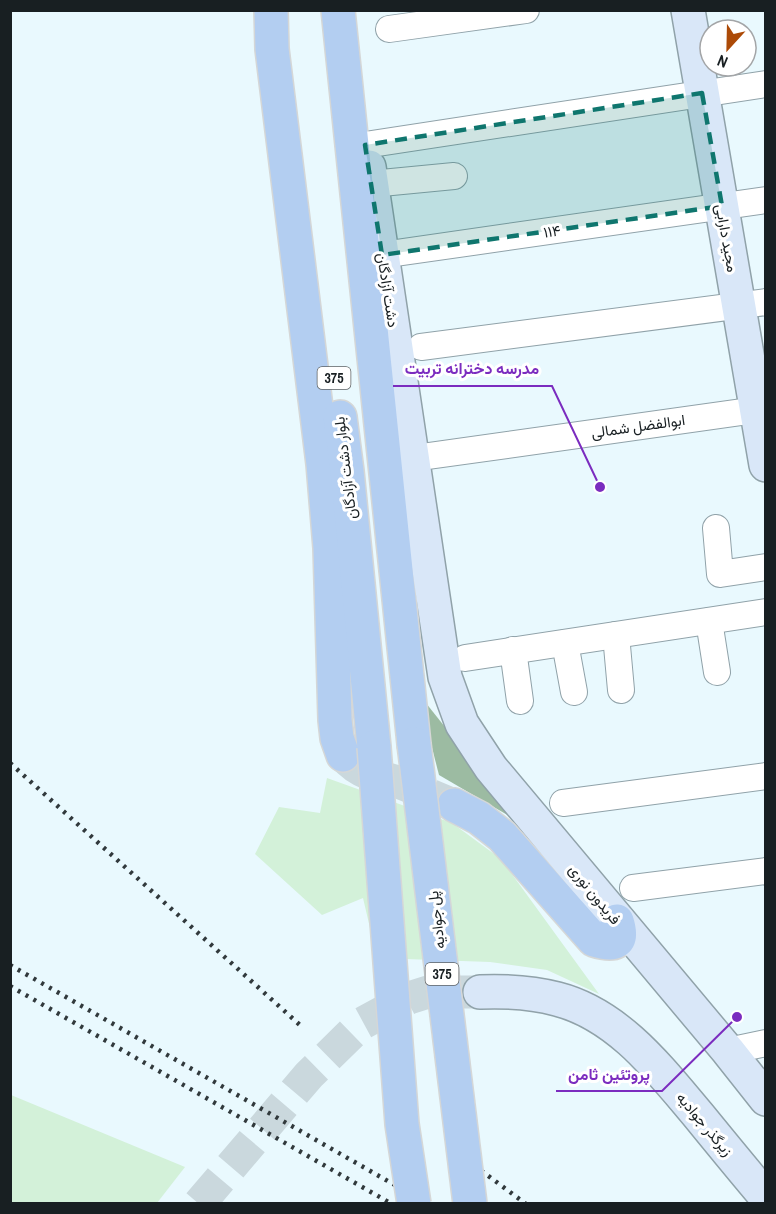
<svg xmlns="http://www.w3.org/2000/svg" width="776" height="1214" font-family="'Archivo Narrow',Vazirmatn,sans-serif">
<rect width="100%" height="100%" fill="#e9f9fe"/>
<g fill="#d3f1d9">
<path d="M327,778L452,823L501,859L599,994L547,970L490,962L377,958L363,898L322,915L255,854L279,807L320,813Z"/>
<path d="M11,1095L185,1167L157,1203H11Z"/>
</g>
<path fill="#9cbba2" d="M418,693L521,823L439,775Z"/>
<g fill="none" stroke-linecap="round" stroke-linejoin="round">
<path stroke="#cad8dd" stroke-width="33" stroke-dasharray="33 16" stroke-linecap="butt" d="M199,1204L309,1075L361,1024L409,998L428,992H480"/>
<path stroke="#cad8dd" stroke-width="33" stroke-dasharray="33 16" stroke-linecap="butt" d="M343,755C361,776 376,775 401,783C419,790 436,798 454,805"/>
<defs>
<g id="street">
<path d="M389,29L526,10"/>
<path d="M365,145L766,84"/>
<path d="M371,184L454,176"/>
<path d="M382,255L766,200"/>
<path d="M421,347L766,302"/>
<path d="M414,458L756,410"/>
<path d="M716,528L720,574L766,567"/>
<path d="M709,621L717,672"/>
<path d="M616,635L621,690"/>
<path d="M565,643L574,692"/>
<path d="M513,650L520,701"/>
<path d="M465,658L766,612"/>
<path d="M563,803L766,776"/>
<path d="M633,888L766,871"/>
<path d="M728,1051L766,1043"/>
</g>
<g id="secondary">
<path d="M688,10L766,465"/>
<path d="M369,167L445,677L462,724L491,768L728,1051L766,1099"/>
<path d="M480,992C506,991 531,992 557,999C619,1015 660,1070 699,1116C721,1143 743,1170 766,1197"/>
</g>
<g id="primary">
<path d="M271,10L272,49L323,464L330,548L335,720L337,738L343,755"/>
<path d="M338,10L414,744"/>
<path d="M340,417L347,471L374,747"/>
<path d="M454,805L479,818L502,836L594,940C613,946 625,945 617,921"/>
</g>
</defs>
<use href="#street" stroke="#90a2a9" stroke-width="28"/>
<use href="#secondary" stroke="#90a2a9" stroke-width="36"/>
<use href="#primary" stroke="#d5d7d7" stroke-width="36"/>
<use href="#street" stroke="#fff" stroke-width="26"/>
<use href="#secondary" stroke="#d9e7f8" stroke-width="33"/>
<use href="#primary" stroke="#b3cef1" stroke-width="33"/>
<g stroke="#31393c" stroke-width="4.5" stroke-dasharray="3 6" stroke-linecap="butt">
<path d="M10,763L301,1026"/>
<path d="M10,965L428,1204"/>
<path d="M10,986L392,1204"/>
<path d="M448,1140L479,1169L526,1204"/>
</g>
<defs>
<g id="primary-bridge">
<path d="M414,744L470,1204"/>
<path d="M374,747L402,1124L414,1204"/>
</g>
</defs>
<use href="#primary-bridge" stroke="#d5d7d7" stroke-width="36" stroke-linecap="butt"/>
<use href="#primary-bridge" stroke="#b3cef1" stroke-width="33"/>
</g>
<path fill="#0f766e" fill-opacity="0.2" stroke="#0f766e" stroke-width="4.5" stroke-dasharray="12 8" stroke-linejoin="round" d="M702,93L722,206L382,255L365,145Z"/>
<g text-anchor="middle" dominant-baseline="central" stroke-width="6" stroke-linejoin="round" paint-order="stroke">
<g fill="#fff" stroke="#5d6264" stroke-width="1.5">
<rect x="317.5" y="367" width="33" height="22" rx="4.5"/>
<rect x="425.5" y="963" width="33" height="22" rx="4.5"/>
</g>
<g font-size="14" font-weight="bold" fill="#181f22">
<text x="334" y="378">375</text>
<text x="442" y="974">375</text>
</g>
<g font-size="15" fill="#181f22" stroke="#fff">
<text transform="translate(552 231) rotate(-8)">۱۱۴</text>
<text transform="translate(727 238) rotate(80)">مجید دارابی</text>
<text transform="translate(388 290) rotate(81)">دشت آزادگان</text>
<text transform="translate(638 426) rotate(-8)">ابوالفضل شمالی</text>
<text transform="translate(345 468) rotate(-97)">بلوار دشت آزادگان</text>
<text transform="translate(595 894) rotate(51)">فریدون نوری</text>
<text transform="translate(436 920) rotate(-97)">پل جوادیه</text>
<text transform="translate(705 1124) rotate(50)">زیرگذر جوادیه</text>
</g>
</g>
<path fill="none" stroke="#7b2cbf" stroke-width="2" d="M600 487L552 386H393M737 1017L662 1091H556"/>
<g fill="#7b2cbf" stroke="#fff" stroke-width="2">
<circle cx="600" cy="487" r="6"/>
<circle cx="737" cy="1017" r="6"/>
</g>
<g font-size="16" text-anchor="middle" font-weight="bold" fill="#7b2cbf" stroke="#fff" stroke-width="6" stroke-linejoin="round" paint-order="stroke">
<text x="472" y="374">مدرسه دخترانه تربیت</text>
<text x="609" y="1080">پروتئین ثامن</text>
</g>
<rect width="776" height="1214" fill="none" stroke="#181f22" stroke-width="24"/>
<g transform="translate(728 48) rotate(202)"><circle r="28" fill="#ffffff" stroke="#a3a5a7" stroke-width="1.5"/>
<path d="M0-4.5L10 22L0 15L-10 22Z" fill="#ac4a07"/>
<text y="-9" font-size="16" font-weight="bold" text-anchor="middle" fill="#181f22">N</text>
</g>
</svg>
